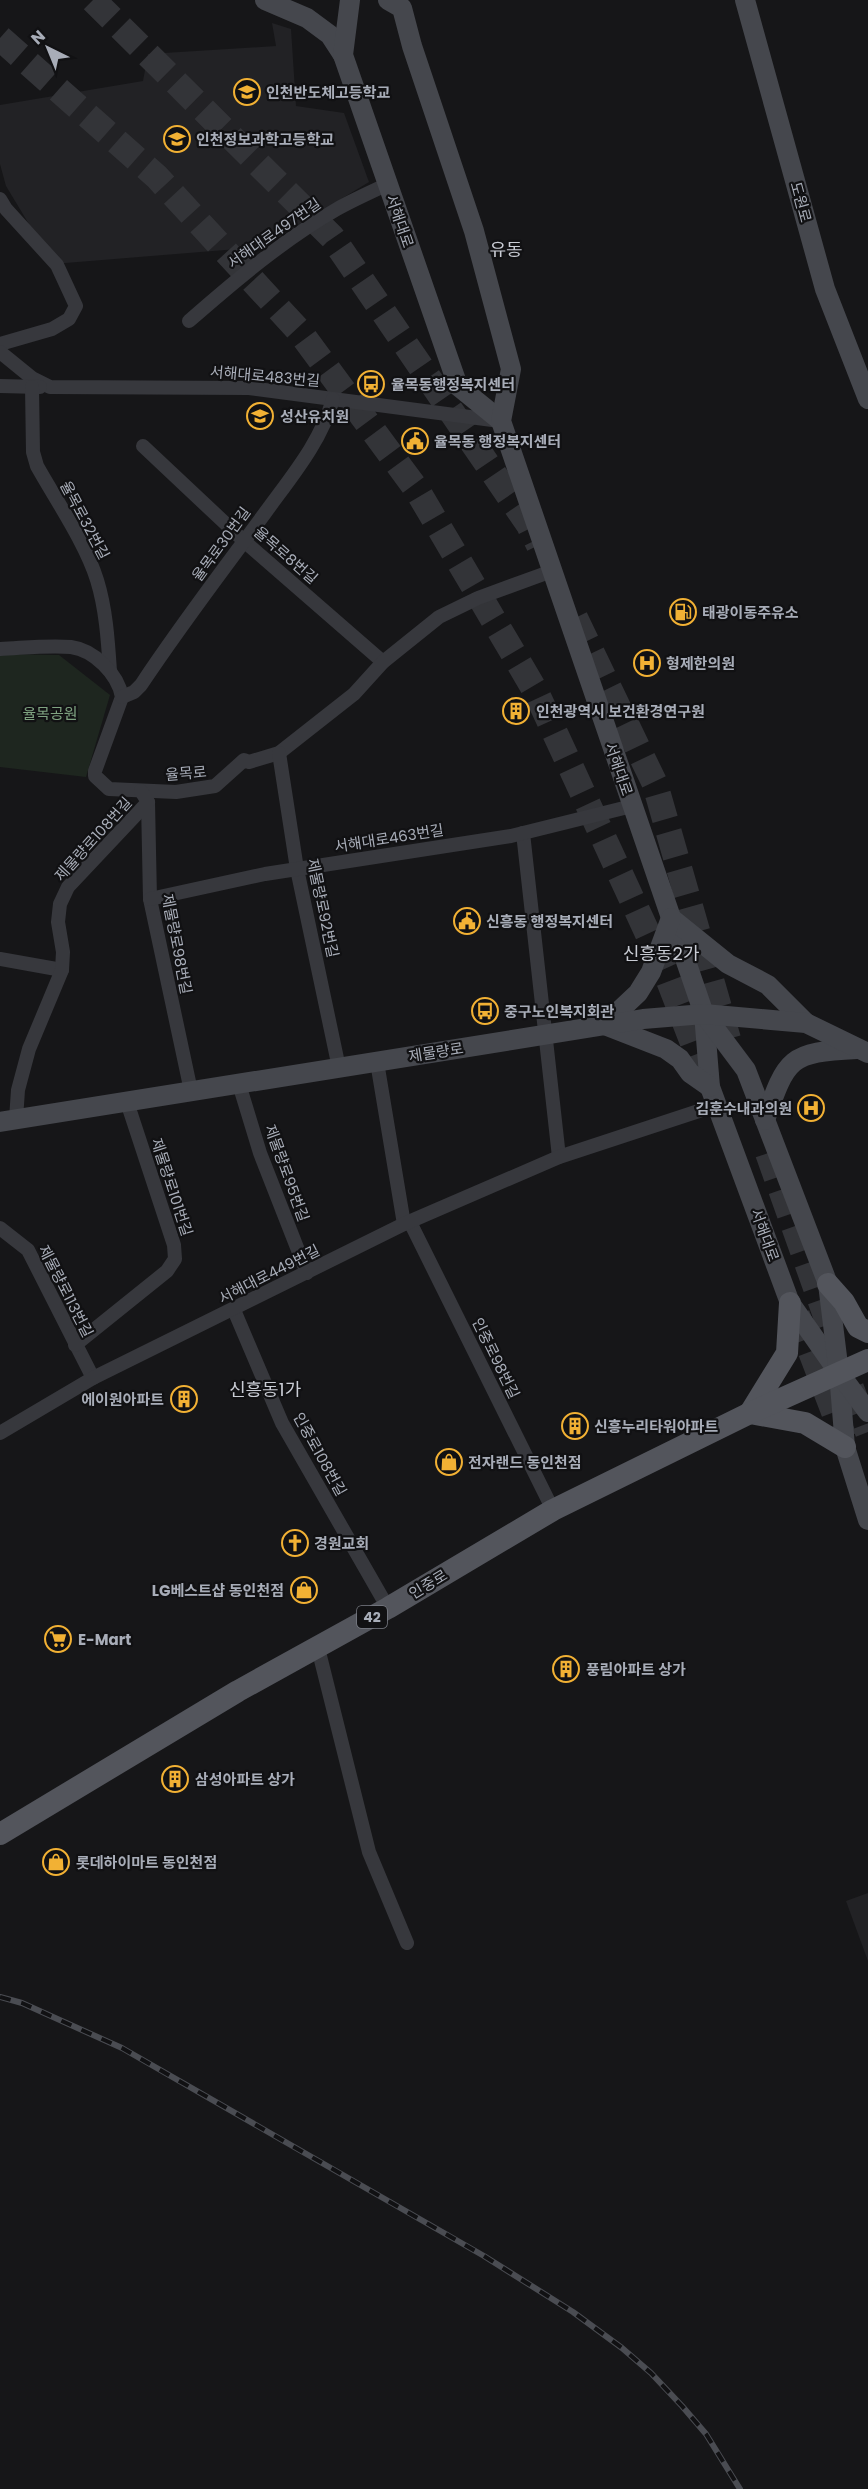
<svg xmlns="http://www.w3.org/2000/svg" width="868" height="2489" font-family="Poppins,'Noto Sans KR',sans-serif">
<rect width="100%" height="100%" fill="#161618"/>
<g fill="#222225">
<path d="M272,23L291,29L296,106L344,113L369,182L262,247L53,264L6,186L0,164V105L143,81L148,54L276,46Z"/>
<path d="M868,1893V1961L846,1901Z"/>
</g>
<path fill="#1e261f" d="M0,654L59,655L110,695L86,777L0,767Z"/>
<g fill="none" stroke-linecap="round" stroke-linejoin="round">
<g stroke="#333438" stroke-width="26" stroke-dasharray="26 13" stroke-linecap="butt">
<path d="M93,0L332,237L529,525L539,545"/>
<path d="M0,38L157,177L300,332L417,490L536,692L666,973L710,1087"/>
<path d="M575,618L655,784L728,1039"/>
<path d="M768,1153L831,1330"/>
<path d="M797,1315L844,1438"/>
<path d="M851,1388L868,1432"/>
</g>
<g stroke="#37383d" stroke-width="14">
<path d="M0,199L6,209L57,265L76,306L69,319L52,329L0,344"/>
<path d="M189,321C236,280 283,240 337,209C353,200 371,192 388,184"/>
<path d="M0,352L32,378L50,387L249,388L500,421"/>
<path d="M0,386L40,387"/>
<path d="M32,387L33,452L37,466C56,500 86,544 97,580C106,609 108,641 110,671"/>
<path d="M143,446L244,541L383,662"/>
<path d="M0,649C23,648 48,645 71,647C94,650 118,674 122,697L95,771V776L109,789L176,792L215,786L244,760L249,762L279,753L354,694L383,662L439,617L478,598L552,571"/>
<path d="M122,697L134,692L141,685C180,626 223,570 265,513C291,477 321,442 333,399"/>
<path d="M279,753L297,869L339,1068"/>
<path d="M148,802L150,899L191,1091"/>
<path d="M523,833L559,1157"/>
<path d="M150,899L265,874L511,836L632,806"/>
<path d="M0,959L62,970"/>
<path d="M377,1062L404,1224"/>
<path d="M239,1084L260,1153L307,1273"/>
<path d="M16,1119L18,1090L29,1049L62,970L63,952L58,922L60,904L68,887L148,802L141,791"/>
<path d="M410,1222L553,1510"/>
<path d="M0,1228L28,1250L93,1378"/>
<path d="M234,1310L282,1423L388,1608"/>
<path d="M75,1345L167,1271L175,1259L174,1245L127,1102"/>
<path d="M0,1433L93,1378L404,1224L559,1157L717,1105"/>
<path d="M318,1648L369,1852L407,1943"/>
</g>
<g stroke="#45474d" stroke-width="20">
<path d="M265,0L307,18L330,35L343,55"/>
<path d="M350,0L343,55L458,386L501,421"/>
<path d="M388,0L402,8L412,46L474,231L511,369L501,421L704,1014L710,1087L790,1303L839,1373L845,1447L868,1520"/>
<path d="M745,0L825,289L868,399"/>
<path d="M671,918L728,964L768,985L806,1023"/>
<path d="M704,1014L746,1070L828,1284L839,1373L868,1412"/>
<path d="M604,1025L638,993L651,972L671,918"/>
<path d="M607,1026L666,1049L680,1059L690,1073L710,1087"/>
<path d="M765,1120C787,1058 789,1052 857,1049"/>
<path d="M0,1122L643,1019L704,1014L806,1023L868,1053"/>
</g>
<g stroke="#53555c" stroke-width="22">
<path d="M828,1284L844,1302L858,1327L868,1332"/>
<path d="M750,1413L787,1353L790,1303"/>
<path d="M750,1413L805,1423L845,1447"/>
<path d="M0,1834L238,1691L388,1608L553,1510L750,1413L868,1360"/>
</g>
<defs>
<path id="rail" d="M0,1997L22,2003L122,2048L484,2256L573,2312L622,2348L651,2373L682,2406L706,2434L740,2489"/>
</defs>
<use href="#rail" stroke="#4a4c52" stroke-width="6"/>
<use href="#rail" stroke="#111113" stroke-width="4" stroke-dasharray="11" stroke-linecap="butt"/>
</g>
<defs>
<symbol id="school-ring" viewBox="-11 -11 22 22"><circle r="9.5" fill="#111113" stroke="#f2b134" stroke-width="1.5"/><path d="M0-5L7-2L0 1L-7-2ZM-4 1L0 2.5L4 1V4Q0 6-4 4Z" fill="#f2b134"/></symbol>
<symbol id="bus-ring" viewBox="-11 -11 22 22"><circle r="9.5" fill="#111113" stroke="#f2b134" stroke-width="1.5"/><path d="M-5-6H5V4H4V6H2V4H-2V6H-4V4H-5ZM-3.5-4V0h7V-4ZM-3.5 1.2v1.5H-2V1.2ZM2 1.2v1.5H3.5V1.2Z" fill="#f2b134"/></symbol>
<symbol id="civic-ring" viewBox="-11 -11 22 22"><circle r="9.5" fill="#111113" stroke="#f2b134" stroke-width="1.5"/><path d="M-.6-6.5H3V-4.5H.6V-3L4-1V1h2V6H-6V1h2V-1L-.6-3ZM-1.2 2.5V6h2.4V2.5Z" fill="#f2b134"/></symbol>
<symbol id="fuel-ring" viewBox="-11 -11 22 22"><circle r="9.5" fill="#111113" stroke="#f2b134" stroke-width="1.5"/><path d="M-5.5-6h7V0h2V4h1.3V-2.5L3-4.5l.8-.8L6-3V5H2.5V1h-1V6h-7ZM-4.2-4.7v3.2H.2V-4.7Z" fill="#f2b134"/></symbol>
<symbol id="hospital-ring" viewBox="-11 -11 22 22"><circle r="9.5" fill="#111113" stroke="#f2b134" stroke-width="1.5"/><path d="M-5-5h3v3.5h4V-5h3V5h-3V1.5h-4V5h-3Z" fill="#f2b134"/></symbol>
<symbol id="building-ring" viewBox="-11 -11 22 22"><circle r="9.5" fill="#111113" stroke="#f2b134" stroke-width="1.5"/><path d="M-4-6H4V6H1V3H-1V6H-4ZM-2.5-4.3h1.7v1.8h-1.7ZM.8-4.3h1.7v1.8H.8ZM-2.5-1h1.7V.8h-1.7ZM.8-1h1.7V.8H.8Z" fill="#f2b134"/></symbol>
<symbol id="shop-ring" viewBox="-11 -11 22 22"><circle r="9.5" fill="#111113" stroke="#f2b134" stroke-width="1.5"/><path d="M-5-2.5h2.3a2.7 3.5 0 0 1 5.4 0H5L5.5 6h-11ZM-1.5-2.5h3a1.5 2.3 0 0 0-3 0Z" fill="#f2b134"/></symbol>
<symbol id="church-ring" viewBox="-11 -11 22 22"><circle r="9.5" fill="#111113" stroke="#f2b134" stroke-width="1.5"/><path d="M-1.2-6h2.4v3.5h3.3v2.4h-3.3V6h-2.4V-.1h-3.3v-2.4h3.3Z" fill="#f2b134"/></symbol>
<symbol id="supermarket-ring" viewBox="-11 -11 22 22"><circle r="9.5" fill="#111113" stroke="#f2b134" stroke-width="1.5"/><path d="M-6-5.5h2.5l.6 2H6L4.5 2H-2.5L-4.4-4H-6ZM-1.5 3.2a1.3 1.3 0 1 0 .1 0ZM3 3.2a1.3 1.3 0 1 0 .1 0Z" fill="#f2b134"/></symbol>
</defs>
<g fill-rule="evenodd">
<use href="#school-ring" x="232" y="77" width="30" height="30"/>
<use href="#school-ring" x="162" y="124" width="30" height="30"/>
<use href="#bus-ring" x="356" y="369" width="30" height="30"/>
<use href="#school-ring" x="245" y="401" width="30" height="30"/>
<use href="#civic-ring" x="400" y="426" width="30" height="30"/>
<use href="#fuel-ring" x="668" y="597" width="30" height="30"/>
<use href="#hospital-ring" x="632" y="648" width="30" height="30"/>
<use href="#building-ring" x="501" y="696" width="30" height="30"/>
<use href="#civic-ring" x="452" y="906" width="30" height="30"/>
<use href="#bus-ring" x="470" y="996" width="30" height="30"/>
<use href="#hospital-ring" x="796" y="1093" width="30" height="30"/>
<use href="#building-ring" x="169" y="1384" width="30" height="30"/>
<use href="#building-ring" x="560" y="1411" width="30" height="30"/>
<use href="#shop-ring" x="434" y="1447" width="30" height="30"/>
<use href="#church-ring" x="280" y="1528" width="30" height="30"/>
<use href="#shop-ring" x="289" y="1575" width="30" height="30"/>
<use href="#supermarket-ring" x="43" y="1624" width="30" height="30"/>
<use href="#building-ring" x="551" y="1654" width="30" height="30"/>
<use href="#building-ring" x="160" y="1764" width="30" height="30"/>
<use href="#shop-ring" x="41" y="1847" width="30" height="30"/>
</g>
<g text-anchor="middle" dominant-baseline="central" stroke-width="4.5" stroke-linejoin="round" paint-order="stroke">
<rect fill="#111113" stroke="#7b7e86" stroke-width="1.5" x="357" y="1606" width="30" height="22" rx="4.5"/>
<g font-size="14" font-weight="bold" fill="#a8adb8">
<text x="372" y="1617">42</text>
</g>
<g font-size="15" font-weight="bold" fill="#a8adb8" stroke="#111113" text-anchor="start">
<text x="266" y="92">인천반도체고등학교</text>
<text x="196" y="139">인천정보과학고등학교</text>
<text x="391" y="384">율목동행정복지센터</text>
<text x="280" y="416">성산유치원</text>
<text x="434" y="441">율목동 행정복지센터</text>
<text x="702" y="612">태광이동주유소</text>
<text x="666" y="663">형제한의원</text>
<text x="536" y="711">인천광역시 보건환경연구원</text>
<text x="486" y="921">신흥동 행정복지센터</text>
<text x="504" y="1011">중구노인복지회관</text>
<text x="792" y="1108" text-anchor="end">김훈수내과의원</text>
<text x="164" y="1399" text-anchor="end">에이원아파트</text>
<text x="594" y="1426">신흥누리타워아파트</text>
<text x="468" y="1462">전자랜드 동인천점</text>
<text x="314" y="1543">경원교회</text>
<text x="284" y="1590" text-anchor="end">LG베스트샵 동인천점</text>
<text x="78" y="1639">E-Mart</text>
<text x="586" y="1669">풍림아파트 상가</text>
<text x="195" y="1779">삼성아파트 상가</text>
<text x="76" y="1862">롯데하이마트 동인천점</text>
</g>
<g font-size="15" fill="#a8adb8" stroke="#111113">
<text transform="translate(801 202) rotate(75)">도원로</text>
<text transform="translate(400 221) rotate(71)">서해대로</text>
<text transform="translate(274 233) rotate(-35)">서해대로497번길</text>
<text transform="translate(265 376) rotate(5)">서해대로483번길</text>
<text transform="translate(85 520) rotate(62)">율목로32번길</text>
<text transform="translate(221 544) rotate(-54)">율목로30번길</text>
<text transform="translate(286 555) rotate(41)">율목로8번길</text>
<text transform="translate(619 769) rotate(71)">서해대로</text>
<text transform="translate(186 773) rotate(-5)">율목로</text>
<text transform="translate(389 838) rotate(-9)">서해대로463번길</text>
<text transform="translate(93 839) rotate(-48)">제물량로108번길</text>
<text transform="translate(323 908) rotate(78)">제물량로92번길</text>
<text transform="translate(177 944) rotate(79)">제물량로98번길</text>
<text transform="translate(436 1052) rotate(-9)">제물량로</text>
<text transform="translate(287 1173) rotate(70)">제물량로95번길</text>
<text transform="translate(172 1187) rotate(72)">제물량로101번길</text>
<text transform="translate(765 1235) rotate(70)">서해대로</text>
<text transform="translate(269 1274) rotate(-27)">서해대로449번길</text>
<text transform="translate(66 1291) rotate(63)">제물량로113번길</text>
<text transform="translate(496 1358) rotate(64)">인중로98번길</text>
<text transform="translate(320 1454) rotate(61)">인중로108번길</text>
<text transform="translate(428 1584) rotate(-31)">인중로</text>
</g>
<g font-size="15" fill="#7fa381" stroke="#111113">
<text x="50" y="713">율목공원</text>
</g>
<g font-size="18" fill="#c9ccd4" stroke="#111113">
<text x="506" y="249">유동</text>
<text x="661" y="953">신흥동2가</text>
<text x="265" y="1389">신흥동1가</text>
</g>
</g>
<g transform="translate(48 48) rotate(317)" stroke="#111113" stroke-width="4.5" paint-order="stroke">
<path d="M0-4.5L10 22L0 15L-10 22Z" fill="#a8adb8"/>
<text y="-9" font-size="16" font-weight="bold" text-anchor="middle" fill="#a8adb8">N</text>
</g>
</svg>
